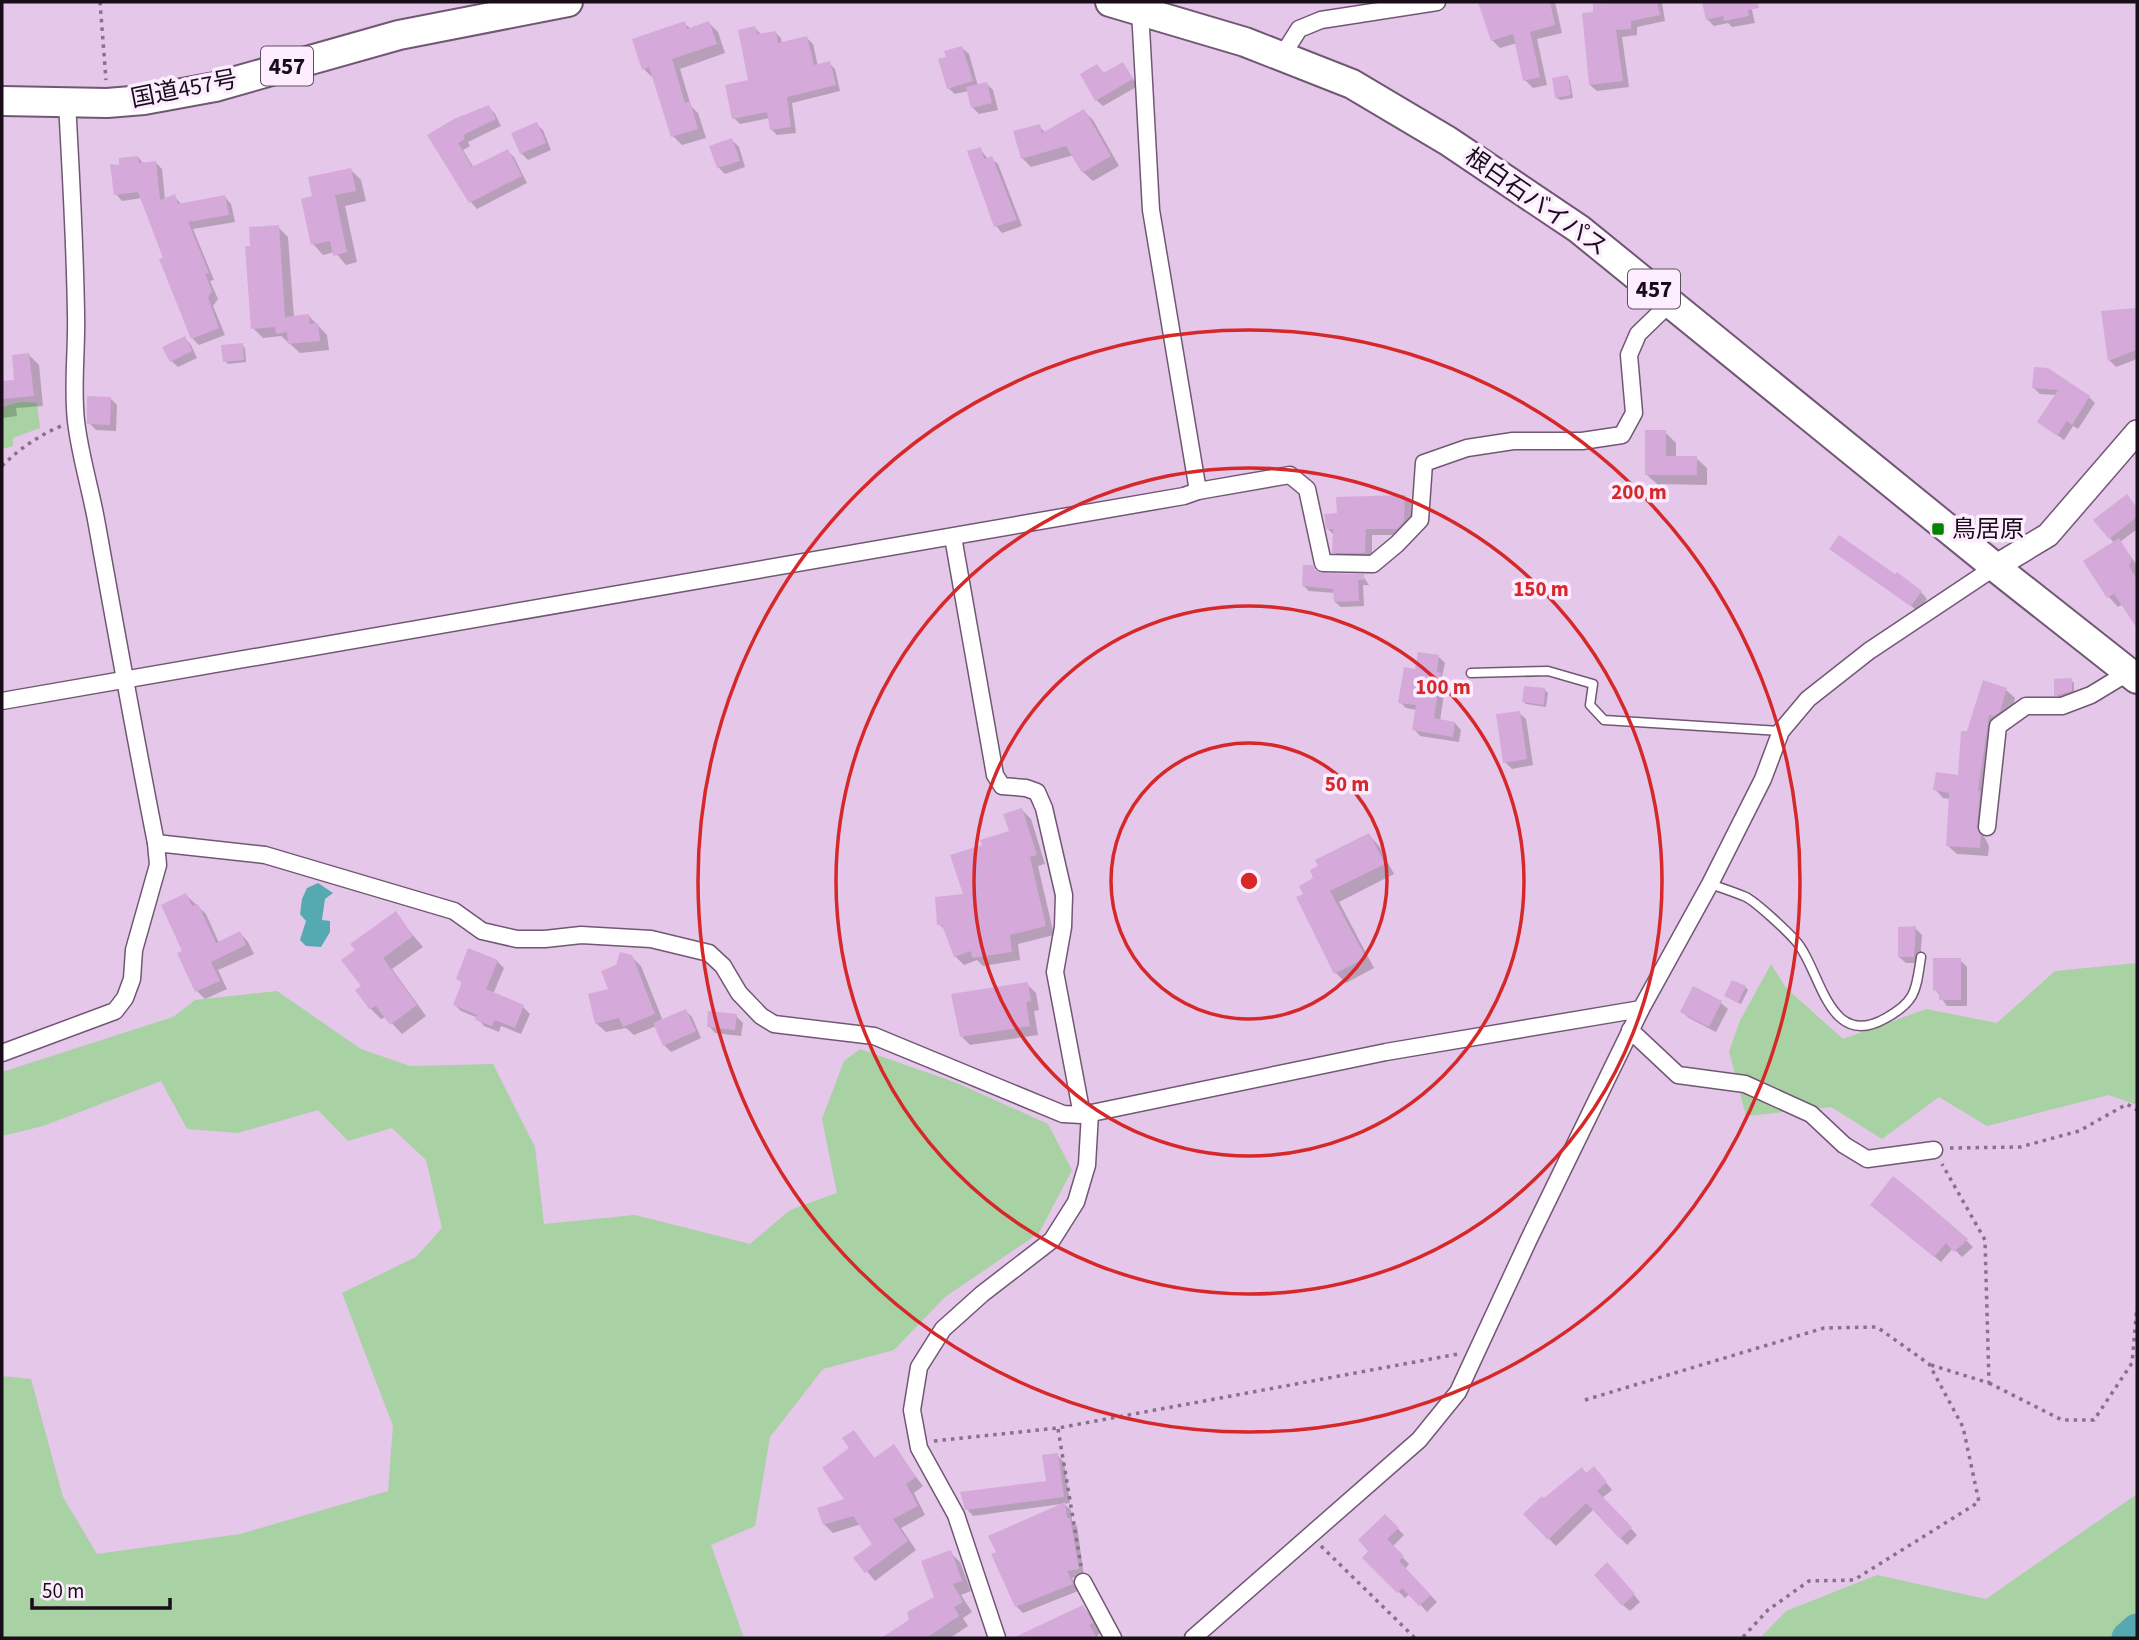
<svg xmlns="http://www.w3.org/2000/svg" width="2139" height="1640" font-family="'Source Sans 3','Noto Sans JP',sans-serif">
<rect width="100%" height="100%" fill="#e5c7e9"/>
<g fill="#a8d1a4">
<path d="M21,402L37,403L40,428L13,438V446L2,449V407Z"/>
<path d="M2137,963V1105L2109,1095L1987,1126L1939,1097L1882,1139L1831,1107L1746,1116L1729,1051L1740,1021L1771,964L1786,988L1843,1039L1926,1009L1997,1023L2055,971Z"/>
<path d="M277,991L361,1049L410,1066L493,1064L535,1147L544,1224L635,1215L750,1244L790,1210L837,1193L822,1119L844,1061L860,1049L957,1083L1048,1124L1072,1170L1039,1233L945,1297L894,1350L823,1369L770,1437L755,1526L711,1545L744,1638H2V1376L31,1379L63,1497L97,1554L240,1534L388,1491L393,1426L342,1293L416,1257L442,1228L426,1160L392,1128L348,1141L318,1110L238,1133L187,1129L161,1081L43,1126L2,1136V1072L173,1017L195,1000Z"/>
<path d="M2137,1494V1638H1760L1786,1611L1877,1575L1986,1599Z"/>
</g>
<path fill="#55aab1" d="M318,883L333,893L325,899L322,920L330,921V932L321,947L306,946L300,940L306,921L300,914L302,899L307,888Z"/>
<g fill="#0003">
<path d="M1480,2H1555L1562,33L1537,39L1547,85L1533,88L1525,80L1517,43L1500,48L1492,40Z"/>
<path d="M1635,2H1662L1665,21L1637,27V35L1622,37L1629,87L1597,91L1590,85L1594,6Z"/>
<path d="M1703,2H1750L1755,23L1732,27L1728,23L1714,26L1707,19Z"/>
<path d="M684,23L691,29L709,23L718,32L725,53L680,69L691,106L698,113L706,138L682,145L673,136L653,78L644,69Z"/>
<path d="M755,28L761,34L775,32L781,38L782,44L807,38L813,44L818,66L829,63L835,69L840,91L792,103L796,133L777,135L771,129L770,118L740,124L734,118L750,82Z"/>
<path d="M962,48L969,54L978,86L987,84L993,90L998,110L979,114L972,107L968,91L955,94L948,88Z"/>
<path d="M1123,64L1138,86L1103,106L1096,100L1097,66L1105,74Z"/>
<path d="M1567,77L1570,80L1573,98L1560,100L1557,98Z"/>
<path d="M489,107L495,114L501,126L468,142L470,146L463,150L474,168L507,151L514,157L527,183L477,209L471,202L430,135Z"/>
<path d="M1084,111L1093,120L1119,166L1093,181L1083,172L1074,155L1031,167L1022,158L1039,126L1046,133Z"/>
<path d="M536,124L543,130L551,150L528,160L521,153Z"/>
<path d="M732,140L739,147L745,167L725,174L718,167Z"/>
<path d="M980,149L988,159L991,158L998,164L1022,226L1002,233L996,226Z"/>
<path d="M138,157L144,164L155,162L162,169L165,200L174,196L182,205L225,197L231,204L235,222L193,229L214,280L210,281L218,299L213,306L225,335L199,345L192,338L142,198L122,201L116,194L121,167Z"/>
<path d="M351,170L361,180L366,201L345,206L357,262L346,265L335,252L323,255L313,244L314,198Z"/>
<path d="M278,227L288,237L294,318L309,316L327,335L329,350L300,353L281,336L263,338L253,328L252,247Z"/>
<path d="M2135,310L2137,311V359L2116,367L2109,360Z"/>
<path d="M185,338L191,345L197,358L178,367L171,361Z"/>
<path d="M242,345L245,348L246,362L228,364L225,361Z"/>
<path d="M29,355L39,365L43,406L16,408L17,416L2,418V382L16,381Z"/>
<path d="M2035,369L2089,397L2095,403L2078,429L2073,426L2064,440L2040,422L2057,395L2040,394L2034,388Z"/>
<path d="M110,398L117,405L116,431L96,430L89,423Z"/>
<path d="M1665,432L1676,443V458H1696L1707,468V485L1657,484L1646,474Z"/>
<path d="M1404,497L1411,503V528L1404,535H1372V559H1341L1334,552V535L1328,529L1339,515Z"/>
<path d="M2133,503L2137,508V529L2120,542L2137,565V623L2123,604L2118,607L2109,597L2086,561L2114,543L2110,538Z"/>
<path d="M1838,555L1921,592L1927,599L1918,611Z"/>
<path d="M1363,576L1369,585H1363L1364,606L1341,607L1335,602V593L1309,591L1303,585Z"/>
<path d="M1439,657L1445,663L1442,677L1446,681L1440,721L1455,723L1461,730L1459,742L1420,736L1414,729L1417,710L1406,708L1400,702L1417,671Z"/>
<path d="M2071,680L2074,683V694L2059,697L2056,695Z"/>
<path d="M1545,690L1548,693L1546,707L1526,704L1523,701Z"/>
<path d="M2006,690L2015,698L1988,802L1984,836L1989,846L1988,856L1957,854L1948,846L1950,799L1943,798L1935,789L1959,777L1969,732Z"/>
<path d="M1519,713L1526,719L1533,765L1512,769L1505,762Z"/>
<path d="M1022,810L1031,819L1045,864L1038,866L1054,935L1018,944L1020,960L983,966L977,960L964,965L955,956L947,932L939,924L965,896L984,846L1011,832Z"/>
<path d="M1369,835L1379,846L1394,874L1339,902L1374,968L1346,983L1336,973L1298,898L1305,894L1316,879Z"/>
<path d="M186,895L206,914L219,943L240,933L248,942L254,954L218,970L227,989L205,999L197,991L184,952Z"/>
<path d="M395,914L423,947L392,969L426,1016L402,1034L386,1017L381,1019L370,1008L363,987L357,951Z"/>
<path d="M1915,928L1922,935L1920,963H1906L1899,957Z"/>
<path d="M631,956L641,966L663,1021L686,1011L692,1017L701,1038L671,1052L664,1045L656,1026L634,1035L626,1028L606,1032L596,1023L610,990Z"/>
<path d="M1960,960L1967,967V1006H1947L1935,989Z"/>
<path d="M497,961L504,968L493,994L523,1007L530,1014L521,1034L501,1026L499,1032L484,1026L478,1018L461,1011L455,1005L463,984L458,979Z"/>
<path d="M1027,984L1036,993L1039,1010L1034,1011L1038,1035L970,1045L962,1037Z"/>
<path d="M1745,987L1748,990L1741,1004L1729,998Z"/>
<path d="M1721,1003L1728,1009L1716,1032L1689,1018L1682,1012Z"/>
<path d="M736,1016L743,1023L741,1036L715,1033L709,1026Z"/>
<path d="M1893,1179L1967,1241L1973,1247L1962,1257L1953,1248L1941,1262L1879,1211Z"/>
<path d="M854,1432L875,1459L893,1447L923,1486L914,1493L925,1515L901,1528L916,1550L875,1581L856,1558L874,1544L861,1524L833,1533L824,1524L847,1500Z"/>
<path d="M1057,1455L1064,1462L1070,1503L1064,1504L1071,1510L1072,1522L1077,1526L1084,1576L1072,1578L1078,1591L1023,1613L1016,1606L1061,1504L973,1516L967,1509L1048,1482Z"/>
<path d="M1586,1474L1600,1475L1612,1490L1602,1498L1637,1535L1627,1545L1594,1509L1556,1546L1525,1514Z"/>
<path d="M1385,1516L1404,1535L1392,1547L1409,1564L1405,1569L1437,1602L1427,1612L1410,1593L1405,1598L1364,1558L1371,1551Z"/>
<path d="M950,1552L960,1562L971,1591L961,1595L972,1612L963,1618L968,1626L950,1638H886L911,1621L936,1598Z"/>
<path d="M1614,1571L1640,1602L1630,1611L1623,1605Z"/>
<path d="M1083,1607L1092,1617L1101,1633L1097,1635L1099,1638H1025L1024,1635Z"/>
</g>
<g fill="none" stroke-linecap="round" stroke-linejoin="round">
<path stroke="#55aab1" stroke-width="33" d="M2128,1638L2137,1630"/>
</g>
<g fill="#d5aadb">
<path d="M1478,2H1550L1555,25L1530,32L1540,77L1523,81L1513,34L1491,41Z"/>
<path d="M1619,2H1657L1660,15L1631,21V29L1616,30L1623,81L1589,85L1582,13L1593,12V4Z"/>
<path d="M1702,2H1758L1759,8L1748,10L1749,16L1724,21L1723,16L1706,20Z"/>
<path d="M685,21L687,29L709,21L717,44L672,59L685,103L690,101L698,129L671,137L649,67L642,70L632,39Z"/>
<path d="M755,26L757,34L776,31L778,43L807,36L814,65L830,61L836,85L787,97L791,127L770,130L767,112L732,119L725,85L748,80L738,30Z"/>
<path d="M962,46L973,81L947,89L938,59L946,57L944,51Z"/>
<path d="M1123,62L1133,79L1095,101L1080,74L1097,64L1103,73Z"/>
<path d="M1568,75L1571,95L1555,98L1552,78Z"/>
<path d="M987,82L992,103L971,108L966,87Z"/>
<path d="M489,105L496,119L463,135L465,139L458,143L472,167L508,149L522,176L469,203L427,135L454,119Z"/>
<path d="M1084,109L1111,156L1082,173L1066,146L1021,159L1013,131L1040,124L1042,133Z"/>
<path d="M537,122L546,143L520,154L511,133Z"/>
<path d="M732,138L740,161L717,168L709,146Z"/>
<path d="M981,147L984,159L992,156L1017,220L994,227L967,151Z"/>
<path d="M138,156L139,163L156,161L160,200L175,194L178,204L225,195L229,215L188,222L209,273L205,274L212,291L208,298L219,328L191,339L159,259L163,258L138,192L114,195L110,164L119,165V158Z"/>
<path d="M351,168L356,191L335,195L347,252L333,256L330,241L311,245L301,199L312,196L308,177Z"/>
<path d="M279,225L285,317L309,314L310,324L318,323L320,341L288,344L287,332L276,334L275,327L251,329L245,246H250L249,227Z"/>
<path d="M2136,308V350L2108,361L2101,311Z"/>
<path d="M185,336L192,351L170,362L162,347Z"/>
<path d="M243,343L244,360L223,362L221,345Z"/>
<path d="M29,353L34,396L2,399V381L14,380L12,355Z"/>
<path d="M2034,367L2048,368L2090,396L2072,425L2067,421L2057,436L2037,422L2058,390L2032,388Z"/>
<path d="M87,396L111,397L110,425L87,424Z"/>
<path d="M1645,430H1666V456H1697V475H1645Z"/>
<path d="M2127,494L2137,508V517L2109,539L2093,520Z"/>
<path d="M1405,495L1404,521L1397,529H1366L1365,553H1332L1333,529H1326L1324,514L1337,513L1336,497Z"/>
<path d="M1839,535L1895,574L1897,572L1922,591L1911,606L1829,549Z"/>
<path d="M2119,538L2132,559L2129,566L2137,580V628L2114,594L2107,598L2083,561Z"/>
<path d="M1303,565H1313L1315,570L1322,573L1364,574V580H1358L1359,601L1334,602L1333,589L1302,586Z"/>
<path d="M1418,652L1439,655L1437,672L1441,673L1434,718L1455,722L1453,737L1412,730L1416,705L1398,703L1404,667L1415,669Z"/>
<path d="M2072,678V691L2054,696V679Z"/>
<path d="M1983,680L2007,688L2000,712L1993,716L1989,715L1978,791H1980L1977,827L1981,836L1980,848L1946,846L1949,793L1933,790L1936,772L1958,775L1961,731H1967Z"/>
<path d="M1524,686L1545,688L1544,705L1522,702Z"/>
<path d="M1520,711L1527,759L1503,763L1496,714Z"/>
<path d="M1022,808L1037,855L1030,857L1046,926L1010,935L1012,952L972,958L971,951L954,957L942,925H937L935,897L963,894L950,855L982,845L980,840L1009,831L1003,814Z"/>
<path d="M1369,833L1385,864L1330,891L1366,958L1334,974L1296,897L1303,894L1299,886L1313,878L1310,870L1318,866L1315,860Z"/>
<path d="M186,893L192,906L198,904L216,943L240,931L246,945L211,962L220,981L195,992L177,953L182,951L161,905Z"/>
<path d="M396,911L413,936L383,958L417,1005L390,1025L376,1006L369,1009L355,990L361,986L341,960L355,950L350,944Z"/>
<path d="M1916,926L1914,957H1898V927Z"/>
<path d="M468,948L498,960L486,989L524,1005L515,1028L495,1020L492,1026L475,1020L477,1015L453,1005L462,982L456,979Z"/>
<path d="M620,952L632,955L655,1014L623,1027L619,1018L595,1024L588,994L608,989L601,971L616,965Z"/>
<path d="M1933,958H1961V1000H1939V992L1933,990Z"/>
<path d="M1732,980L1746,986L1738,1003L1724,996Z"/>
<path d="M1028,982L1031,1001L1026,1002L1030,1026L960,1037L951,994Z"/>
<path d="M1693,986L1722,1001L1709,1027L1680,1012Z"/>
<path d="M686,1009L696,1031L663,1046L653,1023Z"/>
<path d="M708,1011L737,1014L735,1030L707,1027Z"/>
<path d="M1893,1176L1912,1191L1968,1239L1954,1252L1946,1243L1934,1257L1870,1205Z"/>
<path d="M854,1430L874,1458L894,1444L916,1477L906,1484L918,1506L893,1519L908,1541L865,1573L853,1558L872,1544L853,1516L823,1525L817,1508L844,1499L822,1468L849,1448L842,1438Z"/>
<path d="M1058,1453L1064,1497L965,1510L960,1492L1046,1481L1042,1455Z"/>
<path d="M1594,1466L1607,1482L1597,1491L1632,1527L1620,1539L1586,1503L1548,1540L1523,1514L1542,1496L1544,1498L1582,1467L1586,1473Z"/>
<path d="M1065,1502L1067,1518H1070L1079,1569L1067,1571L1073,1584L1015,1607L991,1554L996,1552L988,1536Z"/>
<path d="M1385,1514L1399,1528L1387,1539L1404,1556L1399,1561L1431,1595L1419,1606L1402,1588L1397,1593L1362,1558L1368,1551L1358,1540Z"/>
<path d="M951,1550L962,1581L953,1584L963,1602L954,1607L959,1616L926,1638H881L909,1620L907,1612L934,1597L921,1561Z"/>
<path d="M1607,1562L1635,1594L1622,1606L1594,1575Z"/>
<path d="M1083,1605L1093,1623L1089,1625L1097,1638H1013Z"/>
</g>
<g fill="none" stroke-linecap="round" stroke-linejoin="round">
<defs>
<g id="lane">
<path d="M1471,673L1548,671L1593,684L1590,705L1604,720L1781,731"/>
<path d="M1710,884C1722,888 1734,892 1746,897C1757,903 1785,929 1795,940C1821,968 1827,1052 1886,1018C1917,1001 1916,989 1921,957"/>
</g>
<g id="street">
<path d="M1282,56L1299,29L1321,20L1437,2"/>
<path d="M1198,491L1290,475L1307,489L1323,563L1373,564L1397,544L1420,520L1424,463L1467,448L1513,441H1582L1622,435L1634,413L1629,355L1638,334L1670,303"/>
<path d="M953,537L995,775L1002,786L1026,788L1037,792L1044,808L1064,895L1063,927L1055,972L1082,1115"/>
<path d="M2,701L1184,496L1198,491L1151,210L1140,10"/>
<path d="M1987,827L1998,726L2026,706H2062L2091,695L2129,672"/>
<path d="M156,843L265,855L454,911L482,931L517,939H545L581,935L651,939L709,953L723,966L739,993L761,1016L774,1024L874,1036L1063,1114L1082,1115L1386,1052L1641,1009"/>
<path d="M1630,1030L1678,1075L1745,1084L1811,1114L1844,1145L1867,1159L1934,1150"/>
<path d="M2,1053L115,1011L125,998L132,979L134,950L158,865L156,843C135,737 116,631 97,525C91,490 80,456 76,421C72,386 77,350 76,315C75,244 71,173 67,103"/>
<path d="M1083,1582L1113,1638"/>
<path d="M997,1638L956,1515L919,1448L912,1410L919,1367L943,1329L982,1294L1052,1240L1076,1202L1087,1165L1090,1113"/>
<path d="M1193,1638L1419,1440L1458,1392L1529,1239L1641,1009L1710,884L1763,779L1781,731L1808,699L1869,651L1995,567"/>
</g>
<path id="secondary" d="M1995,567L2048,535L2137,432"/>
<g id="highway">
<path d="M1110,2L1245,42L1352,84L1448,141L1579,229L1995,567L2137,679"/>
<path d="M2,101L107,103L144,100L215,87L399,35L568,2"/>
</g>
</defs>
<use href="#lane" stroke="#725775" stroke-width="11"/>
<use href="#street" stroke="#725775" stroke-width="19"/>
<use href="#secondary" stroke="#725775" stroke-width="26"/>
<use href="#highway" stroke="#725775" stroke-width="32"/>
<g stroke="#88728a" stroke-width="3.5" stroke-dasharray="3.5 5" stroke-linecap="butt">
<path d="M100,2L106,80"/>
<path d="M2,466C19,449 38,436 61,426"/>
<path d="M1950,1148L2020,1147L2079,1131L2127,1104L2137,1110"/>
<path d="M1931,1365L1989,1383L1985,1240L1942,1164"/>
<path d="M1989,1383L2062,1420H2094L2132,1363L2137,1307"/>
<path d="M1585,1400L1824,1328L1877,1327L1929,1364L1963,1427L1979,1502L1854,1580L1809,1581L1768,1610L1742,1638"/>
<path d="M1058,1429L1081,1566"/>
<path d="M934,1441L1058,1428L1458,1354"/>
<path d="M1321,1546L1415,1638"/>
</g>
<use href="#lane" stroke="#fff" stroke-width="8"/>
<use href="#street" stroke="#fff" stroke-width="16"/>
<use href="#secondary" stroke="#fff" stroke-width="23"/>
<use href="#highway" stroke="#fff" stroke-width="28"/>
</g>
<g fill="none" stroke="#d62828" stroke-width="3.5">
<circle cx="1249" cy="881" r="138"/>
<circle cx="1249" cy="881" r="275"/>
<circle cx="1249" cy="881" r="413"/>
<circle cx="1249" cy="881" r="551"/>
</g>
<rect fill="#018300" stroke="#fdedff" stroke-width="2.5" x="1931" y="522" width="14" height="14" rx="3.5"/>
<g text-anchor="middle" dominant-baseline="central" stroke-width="7" stroke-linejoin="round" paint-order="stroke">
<g fill="#fdedff" stroke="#5d505e" stroke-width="2">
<rect x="261" y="46.5" width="52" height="39" rx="5"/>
<rect x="1628" y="269.5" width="52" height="39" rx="5"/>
</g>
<g font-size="23" font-weight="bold" fill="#180d19">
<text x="287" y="66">457</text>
<text x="1654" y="289">457</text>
</g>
<g font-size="24" fill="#180d19" stroke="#fdedff">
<text transform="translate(184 89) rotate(-11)">国道457号</text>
<text transform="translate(1536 202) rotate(35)">根白石バイパス</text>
</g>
<g font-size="24" fill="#180d19" stroke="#fdedff" text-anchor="start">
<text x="1952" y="529">鳥居原</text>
</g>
</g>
<circle cx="1249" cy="881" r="10" fill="#d62828" stroke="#fdedff" stroke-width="3.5"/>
<g font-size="21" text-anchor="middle" font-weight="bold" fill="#d62828" stroke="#fdedff" stroke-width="7" stroke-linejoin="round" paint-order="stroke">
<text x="1639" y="499">200 m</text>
<text x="1541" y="596">150 m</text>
<text x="1443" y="694">100 m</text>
<text x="1347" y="791">50 m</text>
</g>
<rect width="2139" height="1640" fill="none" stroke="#180d19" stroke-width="7"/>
<path d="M32 1598v10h138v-10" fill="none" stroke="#180d19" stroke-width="3.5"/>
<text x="42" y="1598" font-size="21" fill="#180d19" stroke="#fdedff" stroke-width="5" paint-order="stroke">50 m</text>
</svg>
